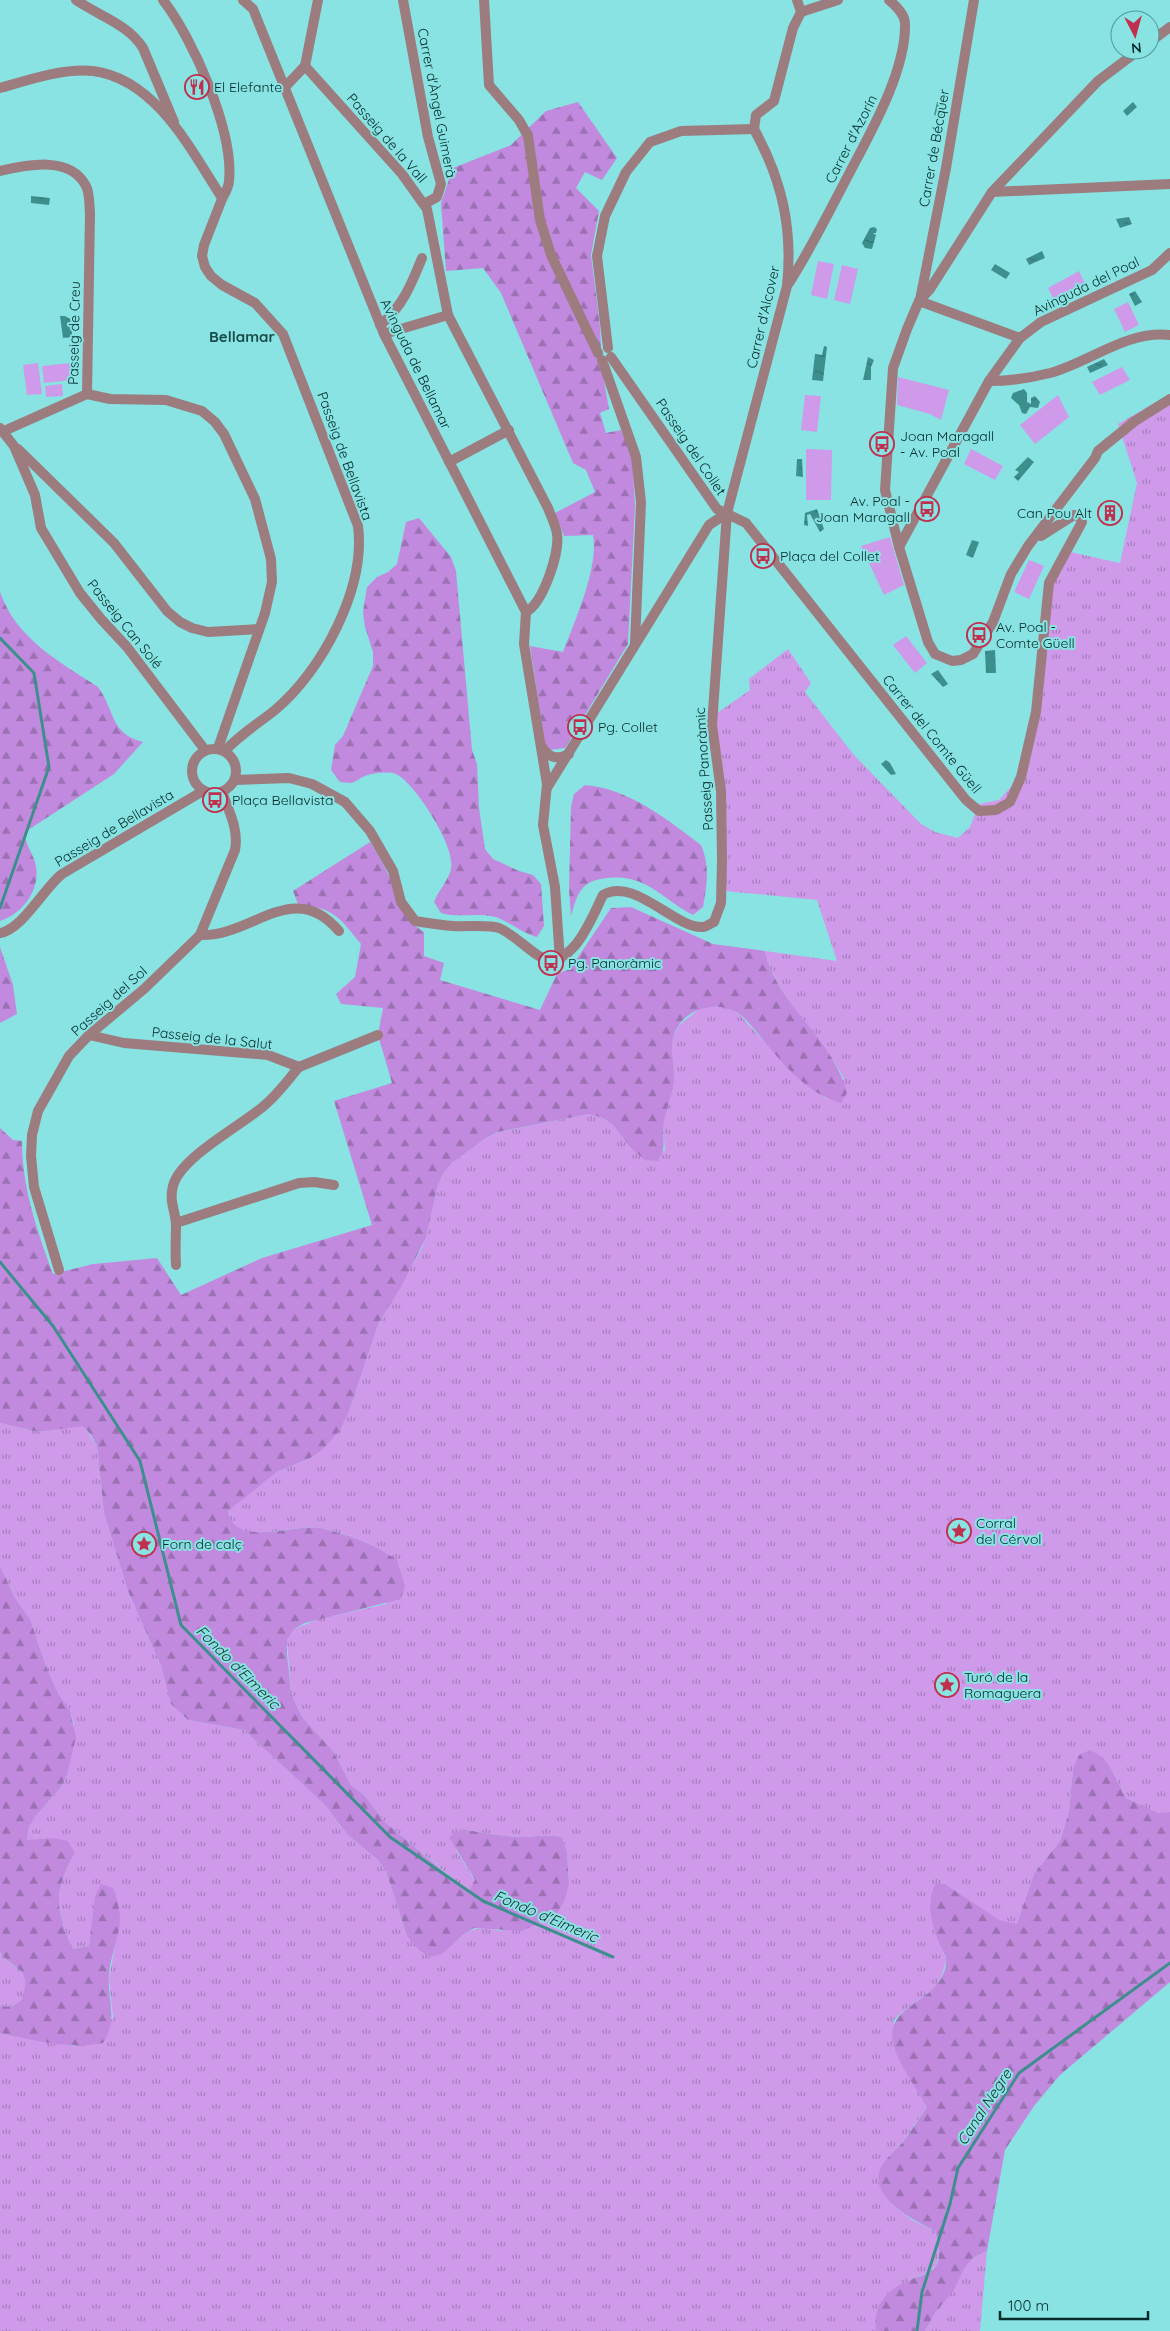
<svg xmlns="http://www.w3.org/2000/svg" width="1170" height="2331" font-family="Quicksand,sans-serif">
<defs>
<pattern id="grass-tufts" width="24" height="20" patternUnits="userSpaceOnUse" patternTransform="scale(1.25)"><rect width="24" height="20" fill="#d09aeb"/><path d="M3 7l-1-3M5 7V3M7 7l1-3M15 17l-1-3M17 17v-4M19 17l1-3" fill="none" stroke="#a77ebf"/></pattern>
<pattern id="forest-firs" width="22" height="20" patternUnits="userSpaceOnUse" patternTransform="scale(1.25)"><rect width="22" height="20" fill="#c28ade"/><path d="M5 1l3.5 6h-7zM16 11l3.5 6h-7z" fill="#9b71b4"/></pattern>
<pattern id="water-ripples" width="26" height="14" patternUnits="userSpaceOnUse" patternTransform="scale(1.25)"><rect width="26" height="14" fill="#3d8f8e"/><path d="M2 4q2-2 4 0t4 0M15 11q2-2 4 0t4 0" fill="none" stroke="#317574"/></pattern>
</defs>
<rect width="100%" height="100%" fill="#88e3e2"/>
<g fill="url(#grass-tufts)">
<path d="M1170,394V1812L1158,1814L1126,1798L1109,1765L1073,1769L1069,1812L1060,1841L1034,1874L1017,1925L999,1921L945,1884L938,1938L946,1960L942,1976L936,1987L902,2012L894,2020L893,2035L895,2050L927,2107L901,2144L885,2161L893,2205L912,2220L935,2231L939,2254L936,2266L926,2273L909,2280L875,2325L876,2331H0V2033L75,2046L113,2018L109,1979L120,1918L113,1888L92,1926L89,1946L73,1949C55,1908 53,1893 75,1853L27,1840L29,1827L35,1817L61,1787L67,1775L74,1724L70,1710L59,1695L47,1669L30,1619L15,1598L0,1566V1423L38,1432L83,1425L97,1446L104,1513L128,1591L161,1666L171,1704L188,1720L244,1730L324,1804L348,1835L378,1860L386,1871L407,1936L453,1944C470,1928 477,1925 501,1931L569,1883L567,1852L562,1837C549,1835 539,1836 526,1837C504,1837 483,1833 462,1829L456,1850L475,1881L469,1892L385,1822L364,1795L351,1785L333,1751L302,1717L291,1693L287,1640L294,1629L319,1619L386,1604V1553C365,1542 342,1531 317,1528C295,1525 250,1541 234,1525C231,1522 229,1514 228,1510L277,1472L312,1457L349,1411L379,1322L421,1250L426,1238L437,1188L443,1174L452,1163L486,1138L499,1132L589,1114L603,1118L613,1125L631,1148L665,1151L663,1124L674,1077L671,1050L673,1037L679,1025L702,1007H727L739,1014L794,1074L827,1099L844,1079C824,1037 773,994 765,951L837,961L817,900L725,891C729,832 721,775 713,716L750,690L749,679L788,649L811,683L805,692L853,754L921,824L935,832L958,838L970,827L979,804L999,800L1011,787L1035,735L1051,589L1070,552L1120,563L1137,483L1118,424Z"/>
<path d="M0,1952C15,1974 31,1964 23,2000L11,2007L0,2006Z"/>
<path d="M987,2251L980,2331H925L935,2313L954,2289L964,2269L973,2258Z"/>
</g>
<g fill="url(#forest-firs)">
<path d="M578,102L617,158L602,180L585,172L576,188L599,211L591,255L600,326L602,370L609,409L600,413L606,433L621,430L632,456L635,506L628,644L565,748L550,750L545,744L530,646L563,652C575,621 599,567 593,535L564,536L555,513L595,492L586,470L573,463L501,293L483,268L446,271L441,203L453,168L511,145L546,111Z"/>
<path d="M419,518L451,557L456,571L472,750L477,764L479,808L485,849L493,859L519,871L533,875L541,884L544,926L537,937C521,933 505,918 491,916C474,913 458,918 441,913L434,902C438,890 449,881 451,868C456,847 415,783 396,774C388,771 373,773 365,776C360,778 356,782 351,783C348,783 343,782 340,782L331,770L335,745L343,736L373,666V652L365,627L363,612L367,587L377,577L388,572L397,564L406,522Z"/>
<path d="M0,592C16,639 60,662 98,687C115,710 110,734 143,742L114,774L25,832C26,848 33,852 36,866C40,890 23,914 0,921Z"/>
<path d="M585,785C628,788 668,820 701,845C710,866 707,885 703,907L693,915C661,899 648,874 607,878C581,881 578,892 571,916L569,889L571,807L574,794Z"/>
<path d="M370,842C375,850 380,858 384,866C399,894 395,913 424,932V956L444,963L440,980L540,1010L557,974L570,969L611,908L631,907L713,944L765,951C775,1003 834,1039 847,1093L841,1103C807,1094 782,1063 760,1036C753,1028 745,1017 736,1012C713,999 678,1011 673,1039C670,1052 674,1064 674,1077C674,1091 667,1107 664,1121C661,1137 668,1145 658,1161L645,1160L631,1148L613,1125L603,1118L589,1114L498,1132L486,1138L452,1163L443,1174L437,1188L426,1238L401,1287L379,1322L349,1411L340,1430L322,1450L312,1457L277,1472L228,1511C229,1514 231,1522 234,1524C251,1542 297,1524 320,1528C347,1534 374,1544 397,1560L405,1586L401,1599L305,1623L294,1629L287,1640V1654L291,1693L302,1717L333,1751L351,1785L364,1795L385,1822L468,1892L475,1880L449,1837L462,1829C483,1833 504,1837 526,1837C539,1836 549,1835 562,1837L567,1852L569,1883L565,1899L557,1914L522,1931L474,1928L463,1935L442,1954L430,1957L419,1950L407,1936L386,1871L378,1860L348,1835L324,1804L244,1730L188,1720L171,1704L161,1666L128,1591L104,1513L97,1446L91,1435L83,1426L38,1432L0,1423V1128L13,1140L22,1141C22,1188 37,1230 53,1274L93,1264L157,1258L181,1295L262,1258L372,1225L334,1101L392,1083L378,1035L383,1008L341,1004L336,994L355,977L361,944C338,916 335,909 298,904L293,891Z"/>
<path d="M0,947L13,985L17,1014L0,1023Z"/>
<path d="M0,1566L15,1598L30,1619L47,1669L59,1695L70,1710L76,1737L67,1775L61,1787L35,1817L29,1827L27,1840L54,1838L68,1841L75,1853C53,1892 55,1909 73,1949L89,1946L95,1896L101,1884L113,1888C116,1897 120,1908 120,1918C120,1937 110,1956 109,1975C107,2002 119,2017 103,2043C70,2050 33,2040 0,2033V2006L11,2007L22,2000C32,1965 15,1973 0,1952Z"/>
<path d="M1090,1750L1101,1756L1109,1765L1126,1798L1158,1813L1170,1812V1982L1060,2075L1034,2106L1005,2150L987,2251L973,2258L964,2269L954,2290L935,2313L925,2331H876C872,2305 888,2288 912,2279C920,2276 931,2273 936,2266C942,2256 937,2241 935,2231C915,2221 869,2198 880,2170C884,2158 895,2152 902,2143C911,2131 919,2119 927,2107C918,2091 901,2067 895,2050C878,2001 945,2005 946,1961C946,1955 941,1948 939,1943C931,1921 926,1906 935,1884H945L999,1920L1017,1924L1034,1874L1060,1841L1069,1812L1073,1769L1079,1755Z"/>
</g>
<g fill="#d09aeb">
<path d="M818,261L834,264L827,299L811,295Z"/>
<path d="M842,265L858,269L850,304L834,300Z"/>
<path d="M1079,271L1086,286L1055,302L1048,288Z"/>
<path d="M1128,302L1139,325L1125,332L1114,309Z"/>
<path d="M38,363L42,394L27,395L23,365Z"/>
<path d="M71,363L73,380L44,383L42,366Z"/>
<path d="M1122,367L1130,380L1100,395L1092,382Z"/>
<path d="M898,377L949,390L941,420L930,414L897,405Z"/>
<path d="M62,384L63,396L46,397L45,386Z"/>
<path d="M805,395L821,396L817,432L801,430Z"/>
<path d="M1058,395L1069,417L1035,444L1020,425Z"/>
<path d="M806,449L832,450L831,500H806Z"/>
<path d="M971,449L1003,466L995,480L964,464Z"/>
<path d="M890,537L904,585L884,595L861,546Z"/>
<path d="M1029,560L1044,566L1029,599L1014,592Z"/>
<path d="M906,636L927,663L915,673L893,645Z"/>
</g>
<g fill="url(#water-ripples)">
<path d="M937,102L944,103L942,117L934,115Z"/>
<path d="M1133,102L1137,107L1127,116L1123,111Z"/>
<path d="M31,196L50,198L49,205L31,203Z"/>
<path d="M1129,217L1132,224L1120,228L1116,219Z"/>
<path d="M874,227L877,229L876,233H873L876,235L872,249L865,248L862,243L870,228Z"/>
<path d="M1042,251L1045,258L1029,265L1026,259Z"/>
<path d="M995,264L1010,273L1006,279L991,270Z"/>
<path d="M1135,291L1142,302L1135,306L1129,294Z"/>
<path d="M60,316H65L72,320V337L63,338Z"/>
<path d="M824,346L827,347L823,381L812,380L815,354L822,355Z"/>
<path d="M868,357L874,360L871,367V380H863Z"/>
<path d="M1104,359L1108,365L1090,373L1087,367Z"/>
<path d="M1024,389L1027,393V402L1031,404V398L1035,396L1040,402L1038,408L1030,407L1026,414L1022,413L1019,405L1011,398L1013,393Z"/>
<path d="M1028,457L1034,462L1018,481L1014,477L1019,472L1015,470Z"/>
<path d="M797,459H802L803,477L796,476Z"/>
<path d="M817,509L824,529L820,532L810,514L807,515L808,526L804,525L805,513Z"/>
<path d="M972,540L979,542L973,558L966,555Z"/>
<path d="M995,650L996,673H986L985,651Z"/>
<path d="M938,670L948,684L943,687L931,674Z"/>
<path d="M886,760L890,763L896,774L891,775L881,764Z"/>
</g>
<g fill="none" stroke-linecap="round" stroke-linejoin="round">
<g stroke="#3d8f8e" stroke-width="3">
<path d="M0,638L34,673L49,767L0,908"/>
<path d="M0,1262L53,1326L140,1461L181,1625L390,1837L483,1901L613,1957"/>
<path d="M917,2331L922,2292L950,2204L958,2168L1019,2073L1170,1963"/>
</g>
<g stroke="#9c7c7e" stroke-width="10">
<path d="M76,0C99,16 128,24 143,48L174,122"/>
<path d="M163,0C193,39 234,131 229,181C229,187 225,193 222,199C216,214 210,230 204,245L202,256L205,267L211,276L222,285L255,303L283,334L358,526C366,588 322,671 275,710C258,724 240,734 225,751"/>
<path d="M243,0L253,9L384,334L526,612L524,644L547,784L543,825L555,887L560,960"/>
<path d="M403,0L428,137L441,184L437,197L424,204"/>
<path d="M484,0L489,85L519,120L528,136L540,220L551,255L598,353"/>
<path d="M801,12L838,0"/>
<path d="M1150,42L1170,27"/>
<path d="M1139,50L1098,81L992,192L930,289L919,301L907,329L893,368L885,490L899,547L928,642L935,654L952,661L961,660L973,654L993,622L1011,574L1028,546L1095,458L1098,451L1135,421L1170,399"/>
<path d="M305,66L402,174L427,209L448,315L548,508C551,516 556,526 557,534C560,553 543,603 526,612"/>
<path d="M285,87L305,66L318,0"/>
<path d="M0,88C28,80 63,68 93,71C156,79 191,150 222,198"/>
<path d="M754,129L756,115L774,101L793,28L801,12L797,0"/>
<path d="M0,171C26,165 70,155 86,186C90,194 89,204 90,213L87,394"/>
<path d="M992,192L1170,184"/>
<path d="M789,283C812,247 831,208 851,170C872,130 906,70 905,24C905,14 896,6 889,0"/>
<path d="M920,300L946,168L974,0"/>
<path d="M919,301L1020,338"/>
<path d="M380,325C402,308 412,283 422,258"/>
<path d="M384,334L448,315"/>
<path d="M608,348L597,256L605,216L626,172L650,142L681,131L754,129"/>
<path d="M611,357L717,509L746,523L966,800L979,811L996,810L1010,802L1021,777L1036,712L1049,583L1082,522L1079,516L1074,515L1041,536"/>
<path d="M602,360L636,457L641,502L635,643"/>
<path d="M989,381C1010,381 1030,378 1050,373C1090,362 1127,330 1170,335"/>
<path d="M87,394L110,399L166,400L202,411L215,422L224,434L255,499L271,559L272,582L265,613L218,748"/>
<path d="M0,428L14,446L35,495L41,528L80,593L101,619L127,647L205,750"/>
<path d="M4,431L87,394"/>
<path d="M18,449L114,543L167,611L180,622L192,628L208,632L259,629"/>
<path d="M449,462L509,430"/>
<path d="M899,547L989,381L1020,338L1041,322L1152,270L1170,253"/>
<path d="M542,747C548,758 558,760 569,754"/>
<circle cx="214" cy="771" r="22"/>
<path d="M235,780L289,778L312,784L345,802L370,831L393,871L401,902L415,921C428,923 440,925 453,926C465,927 488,924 499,928C513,934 526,948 539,956C571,974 592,917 603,895C634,876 675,929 703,927C706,927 711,923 714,922L721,903L722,860L721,791L712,725L727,513L787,286C793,228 782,180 754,129"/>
<path d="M547,788L709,525L727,513"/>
<path d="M0,933C22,930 44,888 62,874L203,791"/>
<path d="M200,935C253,937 293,877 339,931"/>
<path d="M89,1035L124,1043L268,1055L299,1067C287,1081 275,1098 260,1109C237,1128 180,1158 173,1186C169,1202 175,1209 176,1224C176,1238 175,1251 176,1265"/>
<path d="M299,1067L378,1035"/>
<path d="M176,1223L299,1183L314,1182L334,1185"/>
<path d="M59,1270L34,1187L31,1156L32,1135L38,1111L69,1056L89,1035L144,989L200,935L235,850C239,830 229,811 222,792"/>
</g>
</g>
<defs>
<symbol id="restaurant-ring" viewBox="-11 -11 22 22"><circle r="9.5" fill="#88e3e2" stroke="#c0304e" stroke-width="1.5"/><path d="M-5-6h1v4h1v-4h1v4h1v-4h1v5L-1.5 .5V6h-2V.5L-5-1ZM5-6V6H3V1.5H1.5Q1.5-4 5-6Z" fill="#c0304e"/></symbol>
<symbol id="bus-ring" viewBox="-11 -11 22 22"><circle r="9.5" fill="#88e3e2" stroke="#c0304e" stroke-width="1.5"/><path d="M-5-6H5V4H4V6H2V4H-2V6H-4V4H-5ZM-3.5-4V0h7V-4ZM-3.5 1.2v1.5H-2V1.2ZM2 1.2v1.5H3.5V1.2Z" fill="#c0304e"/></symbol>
<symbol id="building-ring" viewBox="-11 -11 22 22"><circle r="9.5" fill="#88e3e2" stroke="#c0304e" stroke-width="1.5"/><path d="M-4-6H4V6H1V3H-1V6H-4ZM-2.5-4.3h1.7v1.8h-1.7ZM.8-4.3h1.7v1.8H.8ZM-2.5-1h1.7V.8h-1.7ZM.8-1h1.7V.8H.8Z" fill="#c0304e"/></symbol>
<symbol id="sight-ring" viewBox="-11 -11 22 22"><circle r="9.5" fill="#88e3e2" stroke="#c0304e" stroke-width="1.5"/><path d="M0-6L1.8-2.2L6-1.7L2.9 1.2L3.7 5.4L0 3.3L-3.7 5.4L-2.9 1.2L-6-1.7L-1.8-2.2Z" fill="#c0304e"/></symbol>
</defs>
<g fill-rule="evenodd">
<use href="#restaurant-ring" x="183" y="73" width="28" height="28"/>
<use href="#bus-ring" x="868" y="430" width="28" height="28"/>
<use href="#bus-ring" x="913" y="495" width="28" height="28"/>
<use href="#building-ring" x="1096" y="499" width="28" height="28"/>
<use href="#bus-ring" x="749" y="542" width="28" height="28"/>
<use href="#bus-ring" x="965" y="621" width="28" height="28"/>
<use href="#bus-ring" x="566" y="713" width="28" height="28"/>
<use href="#bus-ring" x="201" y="786" width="28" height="28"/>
<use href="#bus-ring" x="537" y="949" width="28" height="28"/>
<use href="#sight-ring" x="945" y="1517" width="28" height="28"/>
<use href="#sight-ring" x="130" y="1530" width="28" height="28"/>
<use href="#sight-ring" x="933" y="1671" width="28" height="28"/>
</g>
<g text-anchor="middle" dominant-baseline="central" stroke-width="4" stroke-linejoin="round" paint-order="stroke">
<g font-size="14" fill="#022b2b" stroke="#88e3e2" text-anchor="start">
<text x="214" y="87">El Elefante</text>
<text x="900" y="436">Joan Maragall<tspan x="900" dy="16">- Av. Poal</tspan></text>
<text x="910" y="501" text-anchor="end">Av. Poal -<tspan x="910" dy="16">Joan Maragall</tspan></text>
<text x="1092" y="513" text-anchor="end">Can Pou Alt</text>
<text x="780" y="556">Plaça del Collet</text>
<text x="996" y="627">Av. Poal -<tspan x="996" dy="16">Comte Güell</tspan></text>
<text x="598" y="727">Pg. Collet</text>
<text x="232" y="800">Plaça Bellavista</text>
<text x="568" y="963">Pg. Panoràmic</text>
<text x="976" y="1523">Corral<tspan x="976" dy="16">del Cérvol</tspan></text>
<text x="162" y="1544">Forn de calç</text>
<text x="964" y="1677">Turó de la<tspan x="964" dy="16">Romaguera</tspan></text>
</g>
<g font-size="14" fill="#022b2b" stroke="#88e3e2">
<text transform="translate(437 103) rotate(79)">Carrer d'Àngel Guimerà</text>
<text transform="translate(387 138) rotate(49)">Passeig de la Vall</text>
<text transform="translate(851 139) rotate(-63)">Carrer d'Azorín</text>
<text transform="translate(934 148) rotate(-80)">Carrer de Bécquer</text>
<text transform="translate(1086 286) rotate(-26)">Avinguda del Poal</text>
<text transform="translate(763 317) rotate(-77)">Carrer d'Alcover</text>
<text transform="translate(74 333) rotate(-89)">Passeig de Creu</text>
<text transform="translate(416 364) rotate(64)">Avinguda de Bellamar</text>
<text transform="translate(691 447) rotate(56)">Passeig del Collet</text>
<text transform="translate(345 456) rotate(70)">Passeig de Bellavista</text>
<text transform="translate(125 624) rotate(51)">Passeig Can Solé</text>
<text transform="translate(932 734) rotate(51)">Carrer del Comte Güell</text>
<text transform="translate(704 769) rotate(-94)">Passeig Panoràmic</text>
<text transform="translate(114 828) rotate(-31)">Passeig de Bellavista</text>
<text transform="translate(109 1001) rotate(-42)">Passeig del Sol</text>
<text transform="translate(212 1038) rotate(6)">Passeig de la Salut</text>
</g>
<g font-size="15" font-weight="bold" fill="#194b4a" stroke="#88e3e2">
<text x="242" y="336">Bellamar</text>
</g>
<g font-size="15" font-style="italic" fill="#152f2f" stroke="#88e3e2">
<text transform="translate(238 1667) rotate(45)">Fondo d'Eimeric</text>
<text transform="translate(546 1916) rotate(23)">Fondo d'Eimeric</text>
<text transform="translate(984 2107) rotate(-57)">Canal Negre</text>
</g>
</g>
<g transform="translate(1135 35) rotate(174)"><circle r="24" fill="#88e3e2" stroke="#529999"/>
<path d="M0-4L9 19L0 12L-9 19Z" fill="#c0304e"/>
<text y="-8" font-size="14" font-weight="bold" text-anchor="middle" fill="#022b2b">N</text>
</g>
<path d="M1000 2311v8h148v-8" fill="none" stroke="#022b2b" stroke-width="2.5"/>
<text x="1008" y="2311" font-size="15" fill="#022b2b" stroke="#88e3e2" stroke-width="4" paint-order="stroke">100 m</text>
</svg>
